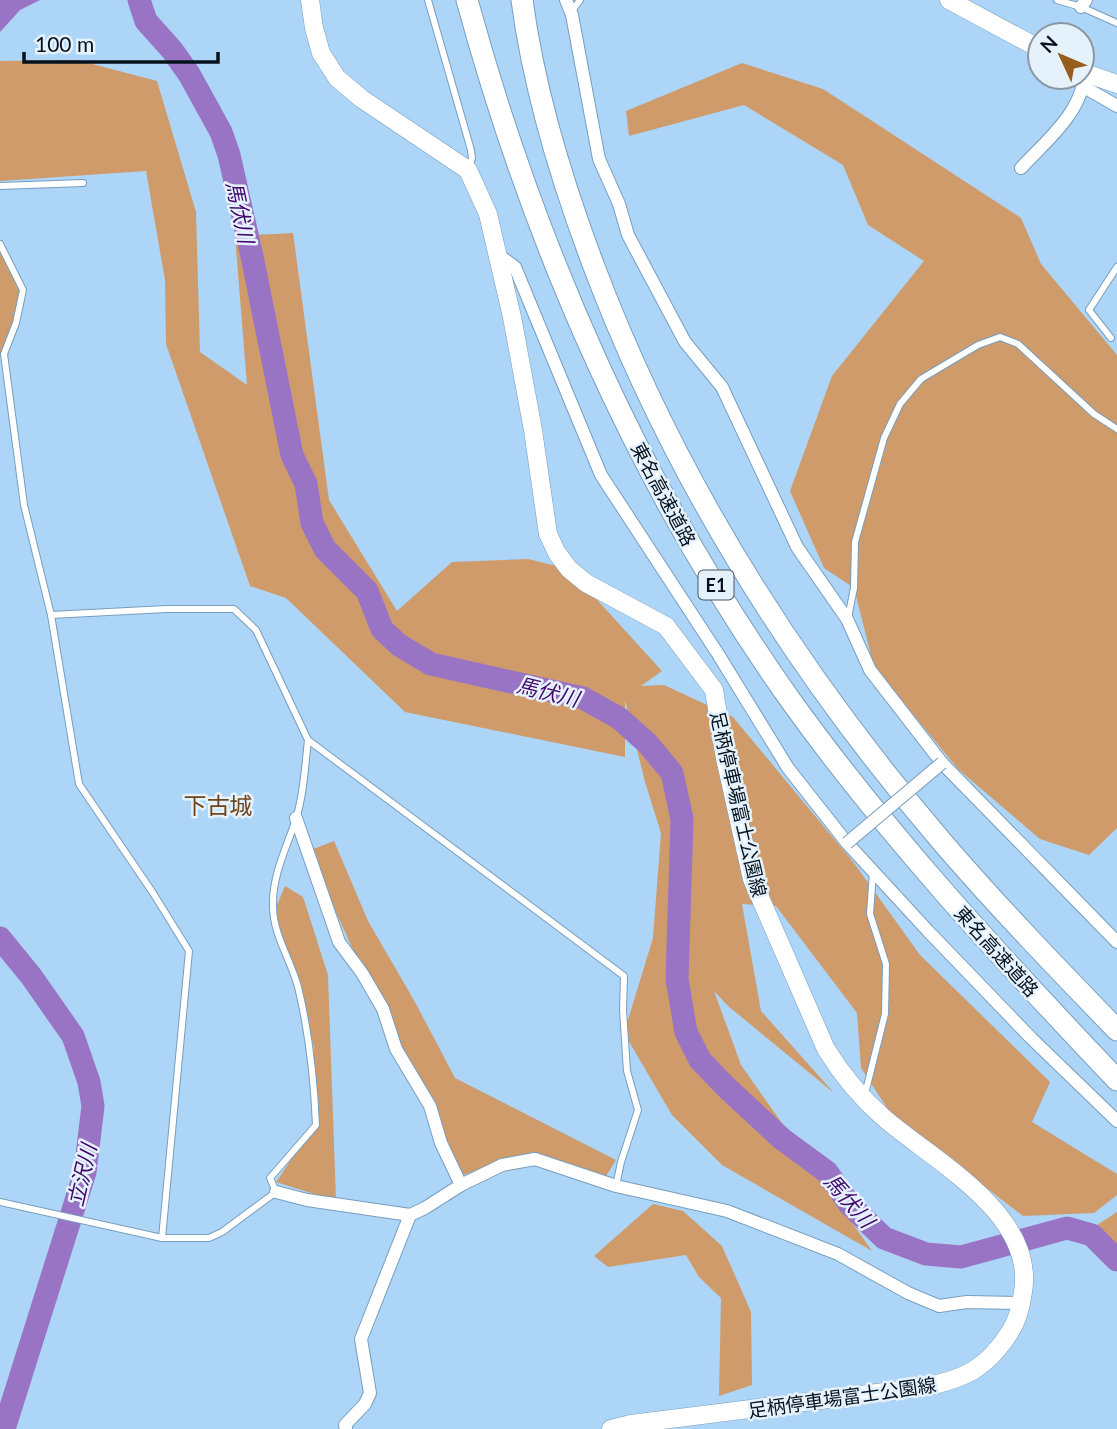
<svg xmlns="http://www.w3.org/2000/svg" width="1117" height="1429" font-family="Lato,'Noto Sans JP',sans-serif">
<rect width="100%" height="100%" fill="#acd5f7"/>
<g fill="#cf9b6b">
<path d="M77,60L157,81L196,212L200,352L247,385L235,236L293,233L329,500L397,611L452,562L528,559L569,569L662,671L641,686L664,685L733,717L854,863L920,955L1050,1082L1032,1122L1117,1174V1195L1094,1213L1023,1216L891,1114L861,1068L857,1013L776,906L742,904L761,1011L834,1093L728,1006L714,991L741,1065L872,1251L722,1165L672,1115L624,1033L653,938L661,833L645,782L625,700V757L405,712L286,598L250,586L166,344L165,280L146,171L0,181V61Z"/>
<path d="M742,63L823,89L1021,218L1041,264L1117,355V828L1089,855L1040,839L958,769L874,667L854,588L824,568L790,491L832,376L924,261L868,225L843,165L744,105L629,136L626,111Z"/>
<path d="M0,248L23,290L4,354L0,357Z"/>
<path d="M334,841L368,921L415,1002L455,1078L616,1160L603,1181L518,1157L457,1177L308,851Z"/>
<path d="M285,886L303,897L328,975L336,1201L276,1182L312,1129L314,1047L274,912Z"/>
<path d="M653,1204L683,1211L722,1246L751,1312L752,1385L719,1396L721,1298L699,1277L686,1255L608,1267L594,1256Z"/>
<path d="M1117,1212V1254L1094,1227Z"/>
</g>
<path fill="#9974c4" d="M0,0H40L20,10L0,32Z"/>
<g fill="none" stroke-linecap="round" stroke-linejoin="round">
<g stroke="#9974c4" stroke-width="23">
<path d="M139,0L146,21L172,50L189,74L221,132L229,155L253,261L292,455L306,484L312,523L325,549L367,591L382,629L399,645L431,664L583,698L619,718L648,744L672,773L682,819L677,979L686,1032L700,1060L726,1087L782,1139L827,1172L850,1205L884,1238L926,1254L961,1257L1067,1228L1092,1235L1117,1260"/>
<path d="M0,938L31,976L73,1036L89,1082L93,1106L85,1172L4,1429"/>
</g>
<defs>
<g id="lane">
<path d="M428,0L471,150L472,158L469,168"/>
<path d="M1057,0L1081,7L1117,23"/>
<path d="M572,11L580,0"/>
<path d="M0,186L83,183"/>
<path d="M0,244L23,290L16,323L4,354L24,505L51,615L79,784L153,893L189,951L162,1238"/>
<path d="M1111,338L1089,310L1117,267"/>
<path d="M51,615L166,609H234L256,630L308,740L624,976L623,1010L627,1071L638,1110L621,1162L616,1186"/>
<path d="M848,618L854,588L855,542L884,438L900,404L921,379L978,345L1000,337L1018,344L1094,414L1117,429"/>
<path d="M865,1094L885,1014L886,964L870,914L873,872"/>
<path d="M0,1202L162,1238H209L222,1232L276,1192L270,1178L316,1125C314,1079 309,1032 298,987C291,960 273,935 273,906C272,875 287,847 296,819C304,793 305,766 308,740"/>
</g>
<g id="street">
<path d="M566,0L572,15L599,159L619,204L628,235L685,342L722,387L797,547L847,619L870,670L942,763L1117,942"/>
<path d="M1081,7L1086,0"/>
<path d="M1084,87L1117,106"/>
<path d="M1021,168C1045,142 1084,111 1084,73"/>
<path d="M497,254L515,267L601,475L718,654L788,768L847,843L928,931L1031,1038L1117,1121"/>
<path d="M296,818L339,942L362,973L383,1009L396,1049L430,1106L441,1143L461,1185"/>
<path d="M276,1192L307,1200L410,1215L425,1208L461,1185L502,1165L535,1159L616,1186L727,1211L838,1254L908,1293L939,1306L967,1302L1022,1303"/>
<path d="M346,1429L345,1425L365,1404L370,1393L361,1339L410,1215"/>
</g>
<g id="secondary">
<path d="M310,0L314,28L321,53L337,78L362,99L468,170L488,214L512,317L533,430L548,534L557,553L569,569L586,583L666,626L714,690L725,758L752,879L826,1049C842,1075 861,1098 884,1118C935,1162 1036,1214 1023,1292C1021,1306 1018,1320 1010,1332C987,1368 965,1379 924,1387L631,1424L611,1429"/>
<path d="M949,0L1040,49"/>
<path d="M1082,72L1117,84"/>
</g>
<g id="highway">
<path d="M467,0C535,249 641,490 791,701C888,836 1002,959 1117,1080"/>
<path d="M522,0C534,90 561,179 593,264C673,477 796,671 943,843C999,908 1058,969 1117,1030"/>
</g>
</defs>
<use href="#lane" stroke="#779ebf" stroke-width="8"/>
<use href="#street" stroke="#779ebf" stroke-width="14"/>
<use href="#secondary" stroke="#779ebf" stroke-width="19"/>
<use href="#highway" stroke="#779ebf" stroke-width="23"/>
<use href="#lane" stroke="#fff" stroke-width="6"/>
<use href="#street" stroke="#fff" stroke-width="12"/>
<use href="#secondary" stroke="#fff" stroke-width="18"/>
<use href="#highway" stroke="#fff" stroke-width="21"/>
<defs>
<path id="street-bridge" d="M847,843L942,763"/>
</defs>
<use href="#street-bridge" stroke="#779ebf" stroke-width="14" stroke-linecap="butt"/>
<use href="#street-bridge" stroke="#fff" stroke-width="12"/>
</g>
<g text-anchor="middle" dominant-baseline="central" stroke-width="5" stroke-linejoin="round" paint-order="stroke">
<rect fill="#e5f2fc" stroke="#485561" stroke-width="2" x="698.5" y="570.5" width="35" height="29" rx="5"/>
<g font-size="18" font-weight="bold" fill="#04121e">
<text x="716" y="585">E1</text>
</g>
<g font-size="19" fill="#04121e" stroke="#e5f2fc">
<text transform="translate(664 494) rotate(62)">東名高速道路</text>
<text transform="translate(739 804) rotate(77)">足柄停車場富士公園線</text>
<text transform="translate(997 951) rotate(48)">東名高速道路</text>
<text transform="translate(842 1397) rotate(-8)">足柄停車場富士公園線</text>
</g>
<g font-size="21" font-style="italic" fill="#42076c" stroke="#e5f2fc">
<text transform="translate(241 212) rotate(78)">馬伏川</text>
<text transform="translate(548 691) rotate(14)">馬伏川</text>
<text transform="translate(81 1175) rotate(-77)">立沢川</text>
<text transform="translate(850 1200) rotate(49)">馬伏川</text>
</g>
<g font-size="23" fill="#6e451a" stroke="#e5f2fc">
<text x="218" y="805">下古城</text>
</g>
</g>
<g transform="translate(1061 56) rotate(314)"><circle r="33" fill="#e5f2fc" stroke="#8b98a3" stroke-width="2"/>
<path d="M0-5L12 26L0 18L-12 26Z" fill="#985d1c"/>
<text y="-10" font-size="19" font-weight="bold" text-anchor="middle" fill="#04121e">N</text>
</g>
<path d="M24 52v10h194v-10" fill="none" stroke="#04121e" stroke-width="3.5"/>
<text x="35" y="52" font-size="21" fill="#04121e" stroke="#e5f2fc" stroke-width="5" paint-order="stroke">100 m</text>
</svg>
